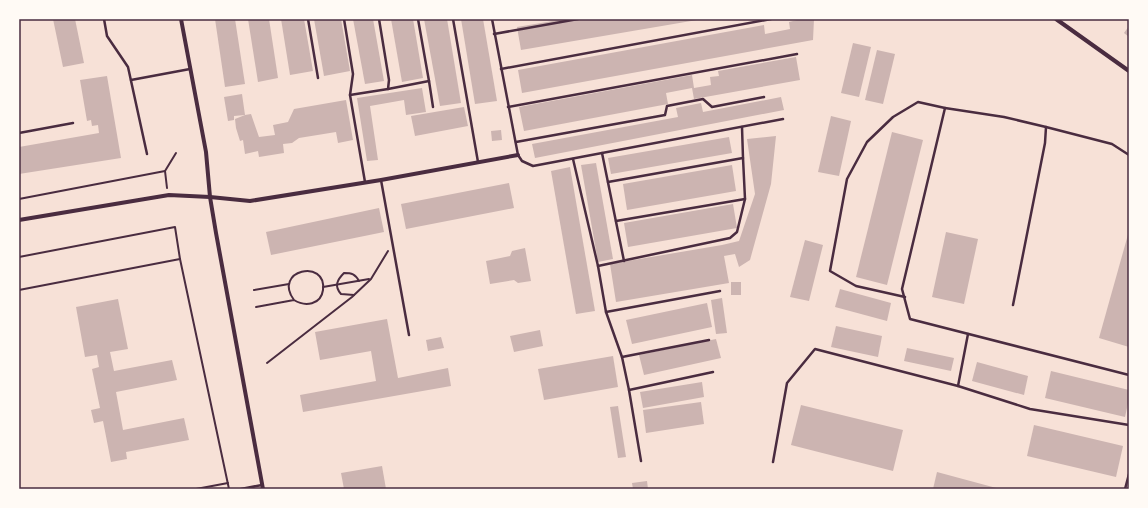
<svg xmlns="http://www.w3.org/2000/svg" width="1148" height="508" font-family="Montserrat,sans-serif">
<rect width="100%" height="100%" fill="#f7e1d7"/>
<g fill="#ccb4b1">
<path d="M53,19H75L84,63L63,67Z"/>
<path d="M215,19H235L245,84L225,87Z"/>
<path d="M248,19H269L278,78L258,82Z"/>
<path d="M281,19H304L313,71L290,75Z"/>
<path d="M314,19H341L350,71L324,76Z"/>
<path d="M353,19H373L384,81L365,84Z"/>
<path d="M391,19H413L423,78L402,82Z"/>
<path d="M424,19H447L461,103L440,106Z"/>
<path d="M461,19H483L497,101L475,104Z"/>
<path d="M565,19H697V20L521,50L517,27Z"/>
<path d="M801,19H814L813,40L522,93L518,70L764,25L765,34L790,29L789,22Z"/>
<path d="M1129,26V37L1124,33Z"/>
<path d="M853,43L871,47L859,97L841,93Z"/>
<path d="M877,50L895,54L883,104L865,100Z"/>
<path d="M796,57L800,80L694,99L692,88L666,93L668,104L524,131L519,107L692,75L694,88L711,85L710,77L719,76L718,71Z"/>
<path d="M107,76L121,158L19,174V147L99,133L98,125L92,126L91,120L87,121L80,80Z"/>
<path d="M422,88L426,112L406,115L404,100L370,106L378,160L367,161L357,98Z"/>
<path d="M242,94L245,115L234,116V120L228,121L224,97Z"/>
<path d="M781,97L784,110L535,158L532,144L678,117L676,108L701,103L703,112Z"/>
<path d="M346,100L353,140L338,143L336,132L299,138L292,143L283,144L284,153L259,157L258,151L245,154L243,140L240,141L236,128L235,119L245,115L251,114L259,137L275,135L273,125L288,122L294,109Z"/>
<path d="M464,107L468,126L415,136L411,116Z"/>
<path d="M831,116L851,121L839,176L818,172Z"/>
<path d="M501,130L502,140L492,141L491,131Z"/>
<path d="M892,132L923,140L887,285L856,277Z"/>
<path d="M776,136L771,184L750,260L739,267L735,254L724,256L729,283L616,302L610,264L722,245L739,241L755,194L747,139Z"/>
<path d="M729,137L732,153L611,174L608,158Z"/>
<path d="M596,163L613,259L598,262L581,165Z"/>
<path d="M732,165L736,191L627,210L623,184Z"/>
<path d="M570,167L595,311L576,314L551,171Z"/>
<path d="M509,183L514,208L406,229L401,204Z"/>
<path d="M733,204L737,228L628,247L624,223Z"/>
<path d="M379,208L384,232L271,255L266,232Z"/>
<path d="M1129,231V347L1099,338Z"/>
<path d="M946,232L978,239L964,304L932,297Z"/>
<path d="M805,240L823,245L809,301L790,297Z"/>
<path d="M525,248L531,281L518,283L514,280L490,284L486,261L510,256L512,251Z"/>
<rect x="731" y="282" width="10" height="13"/>
<path d="M840,289L891,303L887,321L835,307Z"/>
<path d="M722,298L727,333L716,334L711,300Z"/>
<path d="M118,299L128,349L110,352L114,371L172,360L177,380L116,392L123,430L184,418L189,440L126,452L127,459L111,462L103,421L94,423L91,410L100,408L92,369L99,367L97,355L85,357L76,307Z"/>
<path d="M707,303L712,327L632,344L626,320Z"/>
<path d="M387,319L398,378L448,368L451,386L303,412L300,395L376,381L371,351L320,360L315,332Z"/>
<path d="M836,326L882,336L878,357L831,347Z"/>
<path d="M540,330L543,346L514,352L510,336Z"/>
<path d="M441,337L444,348L428,351L426,340Z"/>
<path d="M716,339L721,358L644,375L639,355Z"/>
<path d="M907,348L954,358L951,371L904,361Z"/>
<path d="M613,356L618,387L544,400L538,369Z"/>
<path d="M977,362L1028,376L1024,395L972,381Z"/>
<path d="M1051,371L1129,390V399L1125,417L1045,398Z"/>
<path d="M702,382L704,397L643,408L640,392Z"/>
<path d="M701,402L704,424L646,433L643,410Z"/>
<path d="M801,405L903,430L893,471L791,445Z"/>
<path d="M618,406L626,457L618,458L610,407Z"/>
<path d="M1034,425L1123,446L1116,477L1027,456Z"/>
<path d="M382,466L386,489H344L341,473Z"/>
<path d="M937,472L1000,489H933Z"/>
<path d="M647,481L648,489H633L632,483Z"/>
</g>
<g fill="none" stroke-linecap="round" stroke-linejoin="round">
<g stroke="#4a2c40" stroke-width="2">
<path d="M167,188L165,171L176,153"/>
<path d="M19,199L165,171"/>
<path d="M19,257L175,227L180,259L19,290"/>
<path d="M180,259L229,489"/>
<path d="M323,287L369,279"/>
<path d="M254,290L289,284"/>
<path d="M354,295L341,294C334,286 337,280 344,273C352,273 355,274 359,281"/>
<path d="M256,307L294,300C305,307 321,305 323,290C327,258 272,270 294,300"/>
<path d="M267,363L352,297L371,279L388,251"/>
<path d="M196,489L228,483"/>
</g>
<g stroke="#4a2c40" stroke-width="2.5">
<path d="M104,19L107,36L128,67L147,154"/>
<path d="M308,19L318,78"/>
<path d="M344,19L353,74L350,95L365,182"/>
<path d="M453,19L478,162"/>
<path d="M492,19L518,155L522,161L533,166L783,119"/>
<path d="M494,34L578,19"/>
<path d="M501,69L771,19"/>
<path d="M131,80L190,69"/>
<path d="M429,81L433,107"/>
<path d="M388,89L429,81L418,19"/>
<path d="M350,95L388,89L389,80L379,19"/>
<path d="M508,107L797,54"/>
<path d="M19,133L73,123"/>
<path d="M516,142L665,115L667,106L703,99L712,107L764,97"/>
<path d="M602,153L624,261"/>
<path d="M1129,155L1112,144L1046,127L1004,117L945,108L902,289L910,319L1129,375"/>
<path d="M573,159L598,266L606,312L622,357L629,390L641,461"/>
<path d="M381,180L409,335"/>
<path d="M608,182L743,158"/>
<path d="M616,221L745,199"/>
<path d="M598,266L730,238L737,232L745,199L743,158L742,127"/>
<path d="M905,297L856,286L830,271L847,179L867,142L893,117L918,102L945,108"/>
<path d="M1013,305L1045,143L1046,127"/>
<path d="M606,312L720,291"/>
<path d="M622,357L709,340"/>
<path d="M958,386L968,334"/>
<path d="M629,390L713,372"/>
<path d="M773,462L787,383L815,349L958,386L1030,409L1129,425"/>
<path d="M241,489L262,485"/>
<path d="M1125,489L1129,474"/>
</g>
<g stroke="#4a2c40" stroke-width="4">
<path d="M181,19L206,152L210,197L216,233L263,489"/>
<path d="M1056,19L1129,71"/>
<path d="M19,220L169,195L210,197L250,201L381,180L518,155"/>
</g>
</g>
<rect width="1148" height="508" fill="none" stroke="#fffaf5" stroke-width="40"/>
<rect x="20" y="20" width="1108" height="468" fill="none" stroke="#4a2c40" stroke-width="1.5"/>
</svg>
